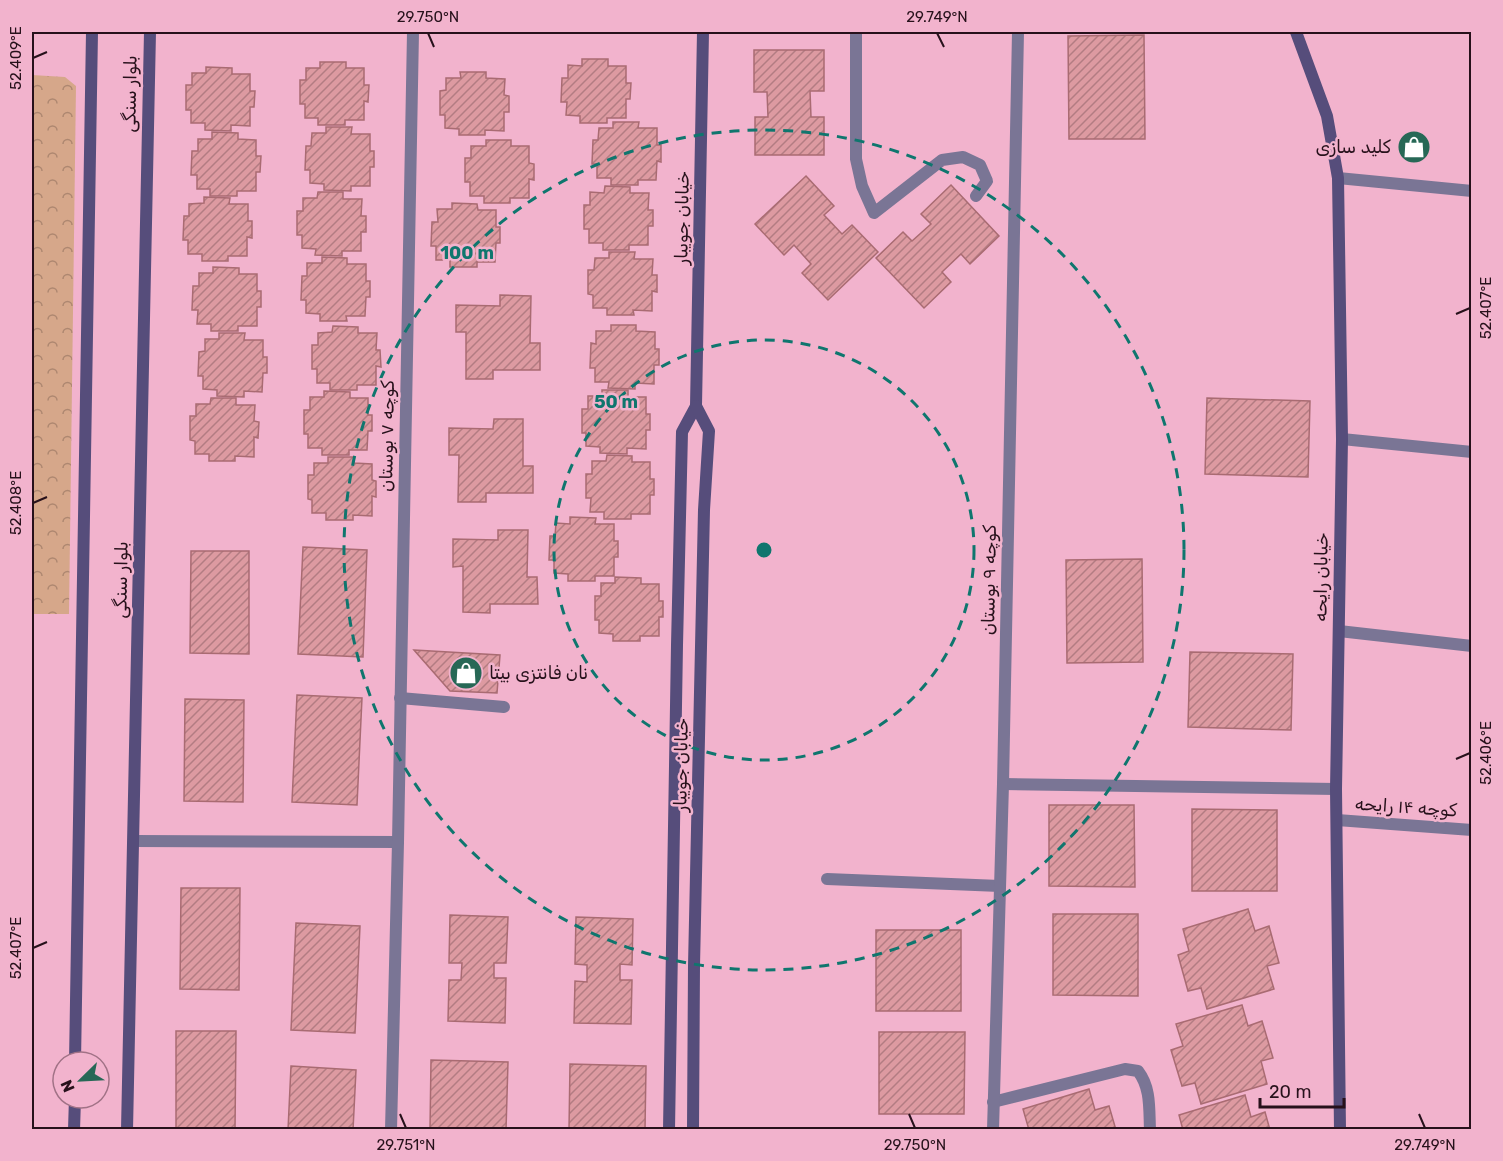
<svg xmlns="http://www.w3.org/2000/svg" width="1503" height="1161" font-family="Rubik,Vazirmatn,sans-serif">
<defs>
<pattern id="park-crowns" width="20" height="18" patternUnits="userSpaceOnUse" patternTransform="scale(1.5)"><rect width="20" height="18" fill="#d6a78a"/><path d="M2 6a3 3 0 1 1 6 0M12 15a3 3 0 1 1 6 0" fill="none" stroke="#ae8770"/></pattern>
<pattern id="building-hatch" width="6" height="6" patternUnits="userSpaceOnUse" patternTransform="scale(1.5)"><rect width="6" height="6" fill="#dd9aa1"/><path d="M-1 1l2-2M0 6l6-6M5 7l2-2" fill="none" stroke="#b37c82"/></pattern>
</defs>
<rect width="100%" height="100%" fill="#f2b3cd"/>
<path fill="url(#park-crowns)" d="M32,75L65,77L76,86L69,614H32Z"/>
<g fill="url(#building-hatch)" stroke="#a96b72" stroke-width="1.5">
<path d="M1144,35L1145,139H1069L1068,36Z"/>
<path d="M754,50H824V91H810L811,117H824V155H755V117H768L767,92H754Z"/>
<path d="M582,59H608V66H626V83H631L630,99H626V118H607V123H580V116L566,115L567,102H561L562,78H568V65L582,66Z"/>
<path d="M320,62H346V68H364V85H369L368,102L364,101V120H345V125H318V118H305V104H300V80H306V68H320Z"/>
<path d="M206,67L232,68V74H250V91H255L254,107H250V126L231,125V131L205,130V123H191V110H186V85H192V73H206Z"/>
<path d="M460,72H486V78L505,79L504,95L509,96V112H504V131L485,130V135H459V129L445,128V115H440V91L446,90V78H461Z"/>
<path d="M613,122H639L638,128H657V145H661V162L657,161L656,180H638V185H611V178H597V164H592L593,140H598L599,128H613Z"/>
<path d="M326,127H352L351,134H370V151H374V167H370V186H351V191L324,190V184L310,183V170H305L306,146H311L312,133H326Z"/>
<path d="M212,132L238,133V139L256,140V156H261L260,172H256V191H237V196H210V189H197V175H191L192,151H198V139H212Z"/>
<path d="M486,140H511V146H529V163L534,164V180L529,179V198H510V203H484V196H470V182H465V158H471V146H486Z"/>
<path d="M806,176L834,206L824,215L842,234L852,225L878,252L828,300L802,273L811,264L794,245L784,255L755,224Z"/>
<path d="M951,185L999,236L970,264L961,254L942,272L951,282L924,308L876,258L903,232L912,241L931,224L921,214Z"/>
<path d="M605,186L630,187V193H649L648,210H653V226H648V245H629V250H603V243H589V229H584V205H590V192L604,193Z"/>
<path d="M318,192H343V199H362L361,216H366V232H361V251H342V256L315,255L316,249L302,248V235H297V211H303V198H317Z"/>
<path d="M204,197L230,198L229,204H248V221H252V238L247,237V256H228V261H202V254H188V240H183L184,216H189V204L204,203Z"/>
<path d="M452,203L477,204L478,210H496V227H500V243H496L495,262H477V267H450V260H436V246H431L432,222H438L437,209H452Z"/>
<path d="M609,252H635L634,259H653L652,275H657V292L652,291V311L633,310L634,315H607V308H593V295L588,294V270H594L595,258H609Z"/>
<path d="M322,257L347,258V264H366V281H370V297H366L365,316H346L347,321H320V314L306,313V300H301L302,276H307V263H322Z"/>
<path d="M213,267L239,268V274H257V291H261V307H257V326H238V331H211V324H197L198,310H192L193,286H199V273H213Z"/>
<path d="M500,295L531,296L530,343H540V370H493V379H466V332H456V305L500,306Z"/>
<path d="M611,325H636V331L655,332V349H659V365H654V384L635,383V389L608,388L609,382H595V368H590L591,343L596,344V331H611Z"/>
<path d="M333,326L358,327V333H377L376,350H380L381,367L376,366V385H357V390H330V383H317V369H312V345H318V333L332,332Z"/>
<path d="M219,333H245L244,340H263V357H267V373H263L262,392L244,391V397L217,396V390L203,389V376H198L199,352L205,351V339H219Z"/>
<path d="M602,390H628V397H646V414H650V430H646V449L627,448V454L600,453V447L586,446V433H582V409H588V396H602Z"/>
<path d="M324,391L350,392V398H368V415H372V431H368L367,450H349V455H322V448H308V434H304V410H310V397H324Z"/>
<path d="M211,398H236V405H255L254,421L259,422L258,438L254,437V457L235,456V461H209V454H195V441L190,440V416H196V404H210Z"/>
<path d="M1207,398L1310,401L1308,477L1205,474Z"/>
<path d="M494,419H523V466H533V493H486V502H458L459,455H449V428L493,429Z"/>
<path d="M607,455L632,456V462H650V479H654V495H650V514H631V519H604V512H590L591,498H586V474H592V461H606Z"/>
<path d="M328,457H354V463L372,464V480L376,481V497L372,496V516L353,515V520H326V513H312V500L308,499V475H314V463H328Z"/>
<path d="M570,517L596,518L595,524H614V541H618V557H614V576H595V581H568V574L554,573V560H549L550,536H555L556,523L570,524Z"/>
<path d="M498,530H528L527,577H537L538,604H490V613L463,612V566L453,567V539L498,540Z"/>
<path d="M303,547L367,550L363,657L298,654Z"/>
<path d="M191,551H249V654L190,653Z"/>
<path d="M1142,559L1143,662L1067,663L1066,560Z"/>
<path d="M615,577L641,578V584H659V601H663V617H659V636H640V641H613V634L599,633V620H595V596H601V583H615Z"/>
<path d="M414,650L500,655L497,693L450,691Z"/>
<path d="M1190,652L1293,654L1291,730L1188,727Z"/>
<path d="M297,695L362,698L357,805L292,802Z"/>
<path d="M185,699L244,700L243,802L184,801Z"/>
<path d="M1049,805H1134L1135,887L1049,886Z"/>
<path d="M1192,809L1277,810V891H1192Z"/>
<path d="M181,888H240L239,990L180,989Z"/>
<path d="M1248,909L1255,931L1269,926L1279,963L1267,966L1274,989L1207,1009L1201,988L1188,991L1178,955L1189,951L1183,929Z"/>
<path d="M1053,914H1138V996L1053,995Z"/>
<path d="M450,915L508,917L506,963H494V978H506L505,1023L448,1021L449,980H461L462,963H449Z"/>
<path d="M576,917L633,919L632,965L620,964V980H632L631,1024L574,1023L575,981L587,982V965L575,964Z"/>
<path d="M296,923L360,926L355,1033L291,1030Z"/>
<rect x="876" y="930" width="85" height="81"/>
<path d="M1242,1005L1248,1026L1262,1021L1273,1058L1261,1061L1267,1084L1201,1104L1195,1083L1182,1086L1171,1050L1183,1046L1176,1024Z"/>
<path d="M176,1031H236L235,1130H176Z"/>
<path d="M879,1032H965L964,1114H879Z"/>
<path d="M431,1060L508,1062L506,1130H430Z"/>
<path d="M570,1064L646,1066L645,1130H569Z"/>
<path d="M291,1066L356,1070L353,1130H288Z"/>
<path d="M1089,1089L1095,1110L1109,1106L1116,1130H1029L1023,1109Z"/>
<path d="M1245,1095L1251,1117L1265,1112L1270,1130H1183L1179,1115Z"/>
</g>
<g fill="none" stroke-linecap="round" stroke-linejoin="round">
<g stroke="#7a7595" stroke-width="12">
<path d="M856,32V159L862,186L874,213L942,160L963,157L980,165L987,181L976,196"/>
<path d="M1338,178L1472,191"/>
<path d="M1342,439L1472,452"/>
<path d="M1339,631L1472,646"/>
<path d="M400,698L504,707"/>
<path d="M1003,784L1336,789"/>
<path d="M1337,820L1472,830"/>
<path d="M134,841L398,842"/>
<path d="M827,879L1000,886"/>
<path d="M993,1102L1125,1069L1138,1071C1151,1088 1149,1108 1150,1130"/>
<path d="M391,1130L398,842L413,32"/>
<path d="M993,1130L1003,784L1018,32"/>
</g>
<g stroke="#564d7b" stroke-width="12">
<path d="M1296,32L1327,116L1338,178L1342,439L1336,789L1340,1130"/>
<path d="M75,1062L92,32"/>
<path d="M74,1130L75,1098"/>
<path d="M127,1130L150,32"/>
<path d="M669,1130L677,645L682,432L696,406L703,32"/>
<path d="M693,1130L694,966L704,510L709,431L696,406"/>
</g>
</g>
<path fill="none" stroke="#27111b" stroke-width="2" d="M428,33L434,47M937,33L944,47M33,58L47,52M1456,314L1470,308M33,503L47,497M1456,759L1470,753M33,948L47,942M400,1114L406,1128M909,1114L915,1128M1419,1114L1425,1128"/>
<g fill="none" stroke="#0f766e" stroke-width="3" stroke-dasharray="10 8">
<circle cx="764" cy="550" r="210"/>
<circle cx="764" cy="550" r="420"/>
</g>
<defs>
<symbol id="shop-disc" viewBox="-11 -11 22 22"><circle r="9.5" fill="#276856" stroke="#f2b3cd"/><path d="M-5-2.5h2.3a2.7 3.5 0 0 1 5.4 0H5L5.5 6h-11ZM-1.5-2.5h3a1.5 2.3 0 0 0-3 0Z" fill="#fff"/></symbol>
</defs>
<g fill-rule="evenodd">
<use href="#shop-disc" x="1395" y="128" width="38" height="38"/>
<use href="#shop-disc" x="447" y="654" width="38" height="38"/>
</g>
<g text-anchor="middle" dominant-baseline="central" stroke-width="5" stroke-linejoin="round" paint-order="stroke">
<g font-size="18" fill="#27111b" stroke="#f2b3cd">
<text transform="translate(130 94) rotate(-89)">بلوار سنگی</text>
<text transform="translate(682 218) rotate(-89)">خیابان جویبار</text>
<text transform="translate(387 436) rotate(-89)">کوچه ۷ بوستان</text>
<text transform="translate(1321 577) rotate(-89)">خیابان رایحه</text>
<text transform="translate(121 580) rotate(-89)">بلوار سنگی</text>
<text transform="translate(989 580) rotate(-89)">کوچه ۹ بوستان</text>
<text transform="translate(681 765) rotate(-89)">خیابان جویبار</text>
<text transform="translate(1406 807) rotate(4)">کوچه ۱۴ رایحه</text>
</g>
<g font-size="18" fill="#27111b" stroke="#f2b3cd" text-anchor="end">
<text x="1391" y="147">کلید سازی</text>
<text x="489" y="673" text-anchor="start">نان فانتزی بیتا</text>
</g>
</g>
<circle cx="764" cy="550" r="9" fill="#0f766e" stroke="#f2b3cd" stroke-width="3"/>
<g font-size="18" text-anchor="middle" font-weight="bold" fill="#0f766e" stroke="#f2b3cd" stroke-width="5" stroke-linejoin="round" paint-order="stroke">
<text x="467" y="259">100 m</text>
<text x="616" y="408">50 m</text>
</g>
<rect width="1503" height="1161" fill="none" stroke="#f2b3cd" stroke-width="66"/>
<g transform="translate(81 1080) rotate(246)"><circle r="28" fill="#f2b3cd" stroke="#a17286" stroke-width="1.5"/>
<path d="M0-4.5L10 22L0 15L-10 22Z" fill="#276856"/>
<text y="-9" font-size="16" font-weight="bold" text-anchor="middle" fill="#27111b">N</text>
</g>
<path d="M1260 1098v9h84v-9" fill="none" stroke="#27111b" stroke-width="3"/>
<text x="1269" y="1098" font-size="18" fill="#27111b" stroke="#f2b3cd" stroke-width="4.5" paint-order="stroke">20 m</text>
<rect x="33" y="33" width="1437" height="1095" fill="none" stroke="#27111b" stroke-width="2"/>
<g font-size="15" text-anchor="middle" fill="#27111b">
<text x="428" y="22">29.750°N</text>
<text x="937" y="22">29.749°N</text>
<text transform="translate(16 58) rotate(-90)" y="5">52.409°E</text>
<text transform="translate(1486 308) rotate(-90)" y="5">52.407°E</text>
<text transform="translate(16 503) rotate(-90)" y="5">52.408°E</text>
<text transform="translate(1486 753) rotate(-90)" y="5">52.406°E</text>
<text transform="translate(16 948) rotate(-90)" y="5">52.407°E</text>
<text x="406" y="1150">29.751°N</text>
<text x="915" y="1150">29.750°N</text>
<text x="1425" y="1150">29.749°N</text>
</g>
</svg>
